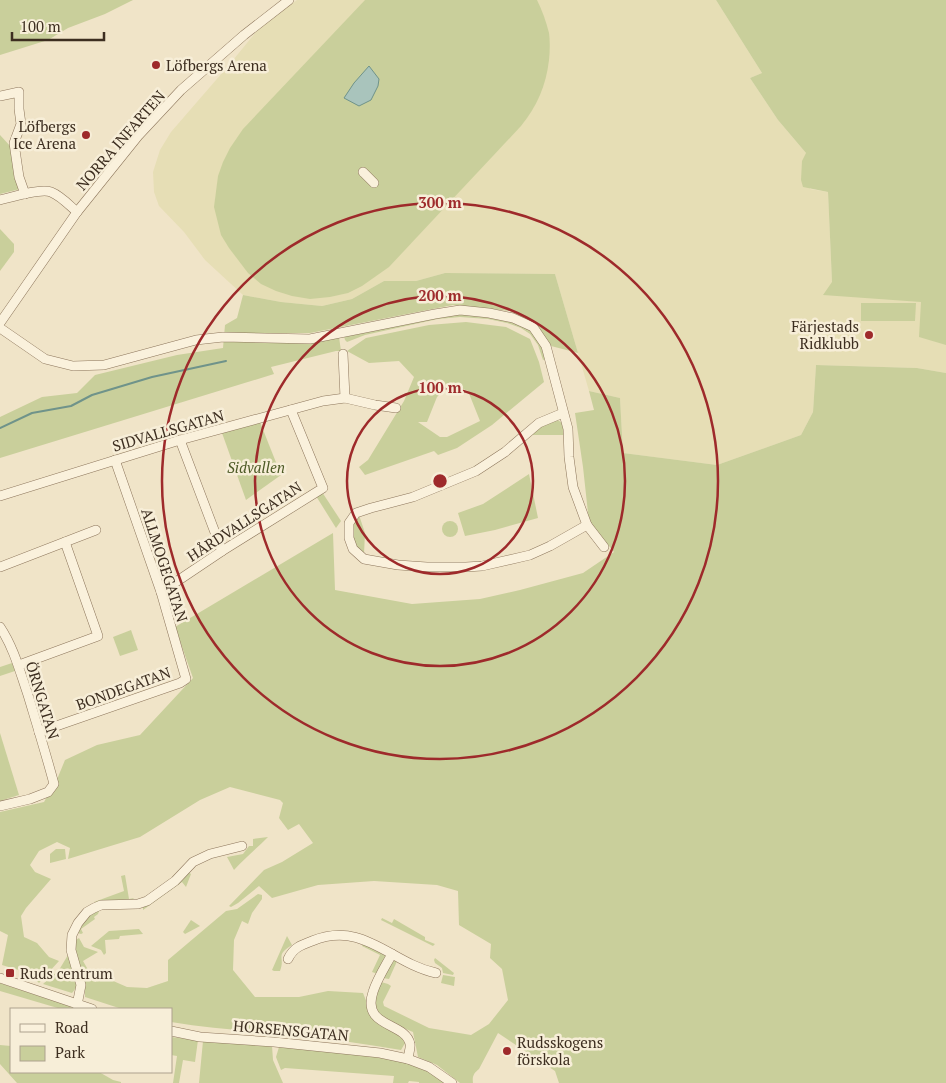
<svg xmlns="http://www.w3.org/2000/svg" width="946" height="1083" font-family="'PT Serif',serif">
<rect width="100%" height="100%" fill="#f0e4c8"/>
<path fill="#e6deb5" d="M297,0H716L762,73L750,78L778,120L806,153L810,189L828,192L832,282L922,302L946,310V373L917,368L816,365L813,412L801,435L717,465L623,453L620,398L589,391L555,274L445,273L416,281H384L352,299L322,306L281,302L243,295L205,260L184,232L159,206L154,192L153,172L160,150L171,132L229,65L260,27Z"/>
<g fill="#c9cf9b" fill-rule="evenodd">
<path d="M0,0H133L105,14L68,28L48,40L0,55Z"/>
<path d="M365,0H537C542,10 546,21 549,33C550,41 550,51 549,60C546,86 537,106 521,126L389,267L362,286L348,293L330,297L310,299L292,296L276,291L261,284L248,273L229,248L221,235L214,207L218,176L223,162L230,148L243,129Z"/>
<path d="M716,0H946V345L919,337L921,302L823,295L832,282L828,192L803,187L801,180L802,161L806,153L778,120L750,78L762,73Z"/>
<path d="M0,135L11,147L20,189L0,194Z"/>
<path d="M0,229L14,244V252L0,271Z"/>
<path d="M445,273L555,274L578,353L551,346L538,326L510,311L453,305L310,333H269L266,341L339,337L341,351H336L271,367L274,374L0,458V417L42,397L77,393L95,375L177,355L223,348L225,325L237,318L243,295L281,302L322,306L352,299L384,281H416Z"/>
<path d="M861,303H916L915,321H861Z"/>
<path d="M460,314C486,316 528,317 541,344C543,349 544,355 545,359L543,360L538,345L530,334L521,328L507,323L488,319L460,317L438,319L365,335L347,342L345,340L344,336L437,316Z"/>
<path d="M466,322L506,327L530,339L539,362L544,382L492,425L457,448L438,455L434,451L365,475L359,467L368,460L404,401L414,377L399,361L369,363L347,351L366,338L429,325ZM450,384L468,391L480,421L447,437H440L418,422H427L437,397Z"/>
<path d="M816,365L917,368L946,373V1083H559L555,1071L498,1033L479,1069C474,1073 472,1076 473,1083H460L437,1065L418,1057L413,1032L382,1019L374,1006V995L381,982L388,984L391,986L383,1002L384,1006L429,1028L471,1035L489,1024L508,1000L502,969L490,958L491,944L459,925L458,891L437,885L374,881L318,885L272,898L259,886L238,903L231,907L229,906L264,870L282,862L313,843L299,824L288,830L279,818L283,803L280,800L230,787L200,800L140,837L68,859L70,848L57,842L39,851L30,865L35,872L51,879L26,908L21,916L24,937L37,943L49,957L59,961L39,983C30,972 15,969 2,965L8,935L0,931V812L44,802L58,777L65,760L97,745L140,735L193,678L175,627L333,533L335,590L412,604L480,599L520,590L583,573L614,552L589,522L583,467L575,413L594,410L589,391L620,398L623,453L717,465L801,435L813,412Z"/>
<path d="M556,419L564,424L565,435H531L541,425Z"/>
<path d="M260,422L281,475L246,500L222,433Z"/>
<path d="M529,474L538,518L495,530L465,536L458,513L483,504Z"/>
<path d="M322,492L341,521L336,528L316,496Z"/>
<path d="M359,515L365,533L364,554C356,548 348,536 352,525C353,522 357,518 359,515Z"/>
<circle cx="450" cy="529" r="8"/>
<path d="M131,630L138,650L120,656L113,637Z"/>
<path d="M12,663L15,671L0,676V667Z"/>
<path d="M0,733L19,795L0,801Z"/>
<path d="M268,837C256,849 245,858 234,870L227,857L243,854L249,846H253V839Z"/>
<path d="M56,849H65L66,859L50,863V854Z"/>
<path d="M188,872L191,874L186,887L182,882L143,910V905Z"/>
<path d="M125,875L129,899L134,898L131,901L96,903L94,902L124,891L121,876Z"/>
<path d="M258,894L262,895V899L252,913L248,924L242,921L234,940L233,970L255,997H299L328,991L363,993L369,1008L408,1038L401,1050C366,1044 330,1039 294,1035C253,1031 212,1029 171,1022V1009H122L85,997V982L74,947V941L79,938L84,947L98,952L83,961L95,982L109,973L112,972L111,980L127,987L147,988L168,981V960L226,911L237,909Z"/>
<path d="M100,908L98,914L94,917L95,919L81,929L83,933L81,934L78,933L86,917Z"/>
<path d="M382,918L392,923L394,919L425,937V940L435,944L433,946L381,920Z"/>
<path d="M191,920L200,926L185,934L183,932Z"/>
<path d="M139,929L143,934L120,936L119,939L105,940L106,953L104,955L101,950L91,946L109,931Z"/>
<path d="M287,936L292,945C274,956 286,957 280,971H274L272,970Z"/>
<path d="M363,942L387,956L378,974L372,972L380,955L362,946Z"/>
<path d="M68,955L76,982V988L72,993L43,984L59,970Z"/>
<path d="M435,958L454,973L453,975L443,973L442,968L435,963L434,960Z"/>
<path d="M393,959H398L389,979L383,978Z"/>
<path d="M443,975L455,977L454,986L441,983Z"/>
<path d="M0,983L72,1007V1009H61L0,991Z"/>
<path d="M171,1037L198,1040L195,1062L183,1060L179,1083H173L177,1056L171,1055Z"/>
<path d="M203,1041L272,1046L273,1060L283,1083H199Z"/>
<path d="M0,1045L11,1046V1072H72L81,1073L83,1072H99L113,1080L121,1082V1083H17L0,1064Z"/>
<path d="M279,1047L377,1056L401,1061L434,1074L446,1083H419V1082L409,1081L408,1083H393L394,1076L285,1068L281,1070L276,1057Z"/>
</g>
<path fill="#a9c4bc" stroke="#6f938a" d="M369,66L379,79L378,86L371,100L359,106L344,98L354,83Z"/>
<g fill="none" stroke-linecap="round" stroke-linejoin="round">
<path stroke="#6f938a" stroke-width="2" d="M0,428L32,413L71,406L92,395L152,377L226,361"/>
<defs>
<g id="minor">
<path d="M0,96L19,92V109L21,124L14,143L19,177L25,194"/>
<path d="M363,172L374,183"/>
<path d="M0,200C12,197 41,188 51,192C61,196 69,205 77,212"/>
<path d="M0,323L77,212L138,136L181,90L244,35L289,0"/>
<path d="M0,328L45,359L73,366L104,365L196,340L223,337L310,339L435,314L460,310L489,313L513,318L533,327L546,346L568,429L569,457L573,487L587,525L604,547"/>
<path d="M343,354L345,398"/>
<path d="M563,413L539,423L505,452L476,471L413,497L371,508L356,513L349,523V538L353,549L364,559L398,565L427,567H466L482,566L530,555L550,546L587,525"/>
<path d="M180,440L222,551"/>
<path d="M0,496L180,440L323,401L345,398L375,405L396,408"/>
<path d="M0,567L96,530"/>
<path d="M161,592L222,551L323,488L291,410"/>
<path d="M0,627C14,648 20,672 28,695C37,725 46,754 54,784L48,792L30,799L0,806"/>
<path d="M19,665L98,636L65,542"/>
<path d="M39,732L180,683L186,679L161,592L115,460"/>
<path d="M392,954C385,967 377,979 373,992C361,1028 406,1022 410,1044C411,1048 408,1055 408,1059"/>
<path d="M288,959C293,948 301,945 312,941C364,920 390,963 436,973"/>
<path d="M0,978L92,1009"/>
<path d="M77,1005L81,985L71,950L72,935L78,923L87,912L94,908L101,905L138,904L147,901L175,881L193,862L210,854L242,846"/>
<path d="M171,1031L200,1037L274,1042L380,1053L408,1059L429,1067L452,1083"/>
</g>
</defs>
<use href="#minor" stroke="#8d765c" stroke-width="10"/>
<use href="#minor" stroke="#faf1dc" stroke-width="9"/>
</g>
<g fill="none" stroke="#9e2a2b" stroke-width="2.5">
<circle cx="440" cy="481" r="93"/>
<circle cx="440" cy="481" r="185"/>
<circle cx="440" cy="481" r="278"/>
</g>
<g fill="#9e2a2b" stroke="#f7eed8" stroke-width="2">
<circle cx="156" cy="65" r="5"/>
<circle cx="86" cy="135" r="5"/>
<circle cx="869" cy="335" r="5"/>
<rect x="5" y="968" width="10" height="10" rx="2.5"/>
<circle cx="507" cy="1051" r="5"/>
</g>
<g text-anchor="middle" dominant-baseline="central" stroke-width="5" stroke-linejoin="round" paint-order="stroke">
<g font-size="15" fill="#3d2e20" stroke="#f7eed8" text-anchor="start">
<text x="166" y="65">Löfbergs Arena</text>
<text x="76" y="126" text-anchor="end">Löfbergs<tspan x="76" dy="17">Ice Arena</tspan></text>
<text x="859" y="326" text-anchor="end">Färjestads<tspan x="859" dy="17">Ridklubb</tspan></text>
<text x="20" y="973">Ruds centrum</text>
<text x="517" y="1042">Rudsskogens<tspan x="517" dy="17">förskola</tspan></text>
</g>
<g font-size="15" fill="#3d2e20" stroke="#f7eed8">
<text transform="translate(120 140) rotate(-49)">NORRA INFARTEN</text>
<text transform="translate(168 430) rotate(-16)">SIDVALLSGATAN</text>
<text transform="translate(244 521) rotate(-33)">HÅRDVALLSGATAN</text>
<text transform="translate(165 565) rotate(72)">ALLMOGEGATAN</text>
<text transform="translate(123 688) rotate(-20)">BONDEGATAN</text>
<text transform="translate(43 700) rotate(73)">ÖRNGATAN</text>
<text transform="translate(291 1030) rotate(5)">HORSENSGATAN</text>
</g>
<g font-size="15" font-style="italic" fill="#4d5a26" stroke="#f7eed8">
<text x="256" y="467">Sidvallen</text>
</g>
</g>
<circle cx="440" cy="481" r="8" fill="#9e2a2b" stroke="#f7eed8" stroke-width="2.5"/>
<g font-size="15" text-anchor="middle" font-weight="bold" fill="#9e2a2b" stroke="#f7eed8" stroke-width="5" stroke-linejoin="round" paint-order="stroke">
<text x="440" y="208">300 m</text>
<text x="440" y="301">200 m</text>
<text x="440" y="393">100 m</text>
</g>
<rect x="10" y="1008" width="162" height="65" fill="#f7eed8" stroke="#ada18e"/>
<rect x="20" y="1024" width="25" height="8" fill="#faf1dc" stroke="#ada18e"/>
<text x="55" y="1033" font-size="15" fill="#3d2e20">Road</text>
<rect x="20" y="1046" width="25" height="15" fill="#c9cf9b" stroke="#ada18e"/>
<text x="55" y="1058" font-size="15" fill="#3d2e20">Park</text>
<path d="M12 32v8h92v-8" fill="none" stroke="#3d2e20" stroke-width="2.5"/>
<text x="20" y="32" font-size="15" fill="#3d2e20" stroke="#f7eed8" stroke-width="4" paint-order="stroke">100 m</text>
</svg>
